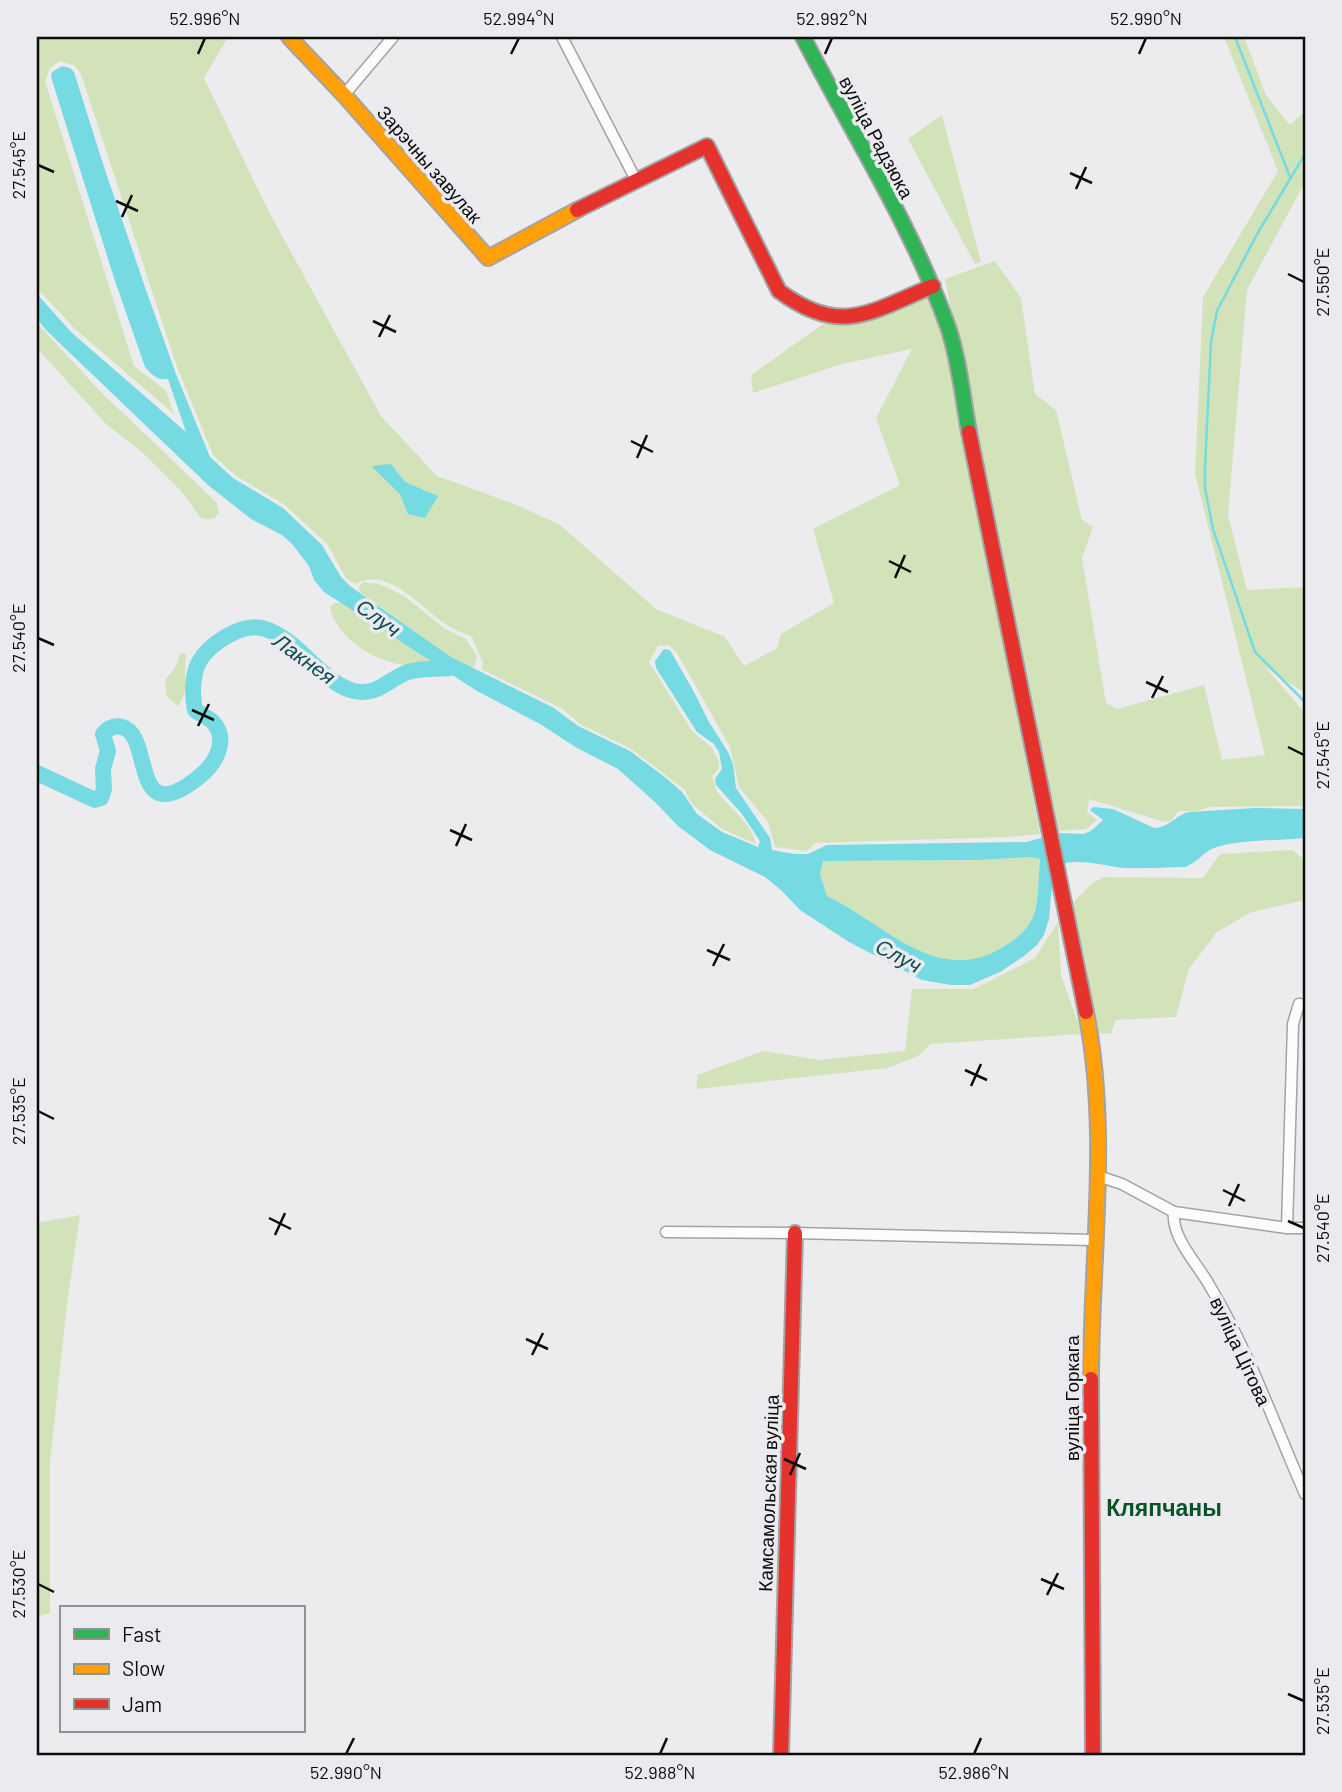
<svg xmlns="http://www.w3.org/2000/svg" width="1342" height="1792" font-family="Barlow,sans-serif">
<rect width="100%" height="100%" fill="#ececee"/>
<g fill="#d2e3ba">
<path d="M49,37H228L204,78L269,212L381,416L437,476L514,504L559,524L656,609L725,637L744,666L777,648L781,634L834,603L813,529L900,485L876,418L912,349L842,364L753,393L751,375L823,324C867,327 890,312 928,294L942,330L1040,834L1007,837L815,843L807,851L775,847L768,822L739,787L730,747L677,653L669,645L658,646L649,662L692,731L712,748L719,761L718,770L712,776C714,781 715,788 718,793C730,809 752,823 756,844L722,829L692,804L684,789L631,749L580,724L563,709L481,669L483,663L472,637C464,633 455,630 447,625C420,608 390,566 355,584L346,578L328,545L285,505L236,476L213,455L177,367L81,74L75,66L60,61L50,68L45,81L134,366L166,391L174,414L74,328L37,288V41Z"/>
<path d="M1224,37H1244L1266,95L1290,125L1305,111V182L1247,290L1228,515L1247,590L1305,587V693L1266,668L1305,713V806L1210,807L1198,811H1179L1171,821L1165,822L1089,799L1087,812L1097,820L1086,829L1057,831L945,279L995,261L1021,298L1035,394L1056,410L1082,520L1093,527L1082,558L1106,703L1117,709L1204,685L1222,760L1265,755L1195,474L1203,297L1278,171Z"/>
<path d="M942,115L981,262L975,264L908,139Z"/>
<path d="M37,323L100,391L217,503L219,513C213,520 209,521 200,517L182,492L143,453L106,424L37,348Z"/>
<path d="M363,582L379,584L404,596L445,629L466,639L477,656L475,666L471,667L451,657L361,593L358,589Z"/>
<path d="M334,603H341L432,662C398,677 336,644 330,607Z"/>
<path d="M180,653H185L186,656C183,674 190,691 178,706L167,697C162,672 168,682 176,665C178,661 179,657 180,653Z"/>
<path d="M1292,850L1305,860V900L1252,912L1217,932L1189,969L1176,1017L1116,1020L1111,1033L1096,1034L1086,964L1072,904L1092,883L1104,877L1203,878L1220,854Z"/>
<path d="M1030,857L1040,858C1036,904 1042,929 995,952C986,956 976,961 965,962C916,964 869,915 827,896L820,874L822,861L979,860Z"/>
<path d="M1058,922L1061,975L1082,1034L931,1044L918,1056L888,1068L697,1089V1075L763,1051L819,1060L905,1051L912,989H974L1035,958Z"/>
<path d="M80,1215L67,1304L50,1462V1613L37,1617V1223Z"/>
</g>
<g fill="#75dae1" fill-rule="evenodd">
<path d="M62,66L70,68L74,72L103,164L146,290L176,374L210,457L233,478L283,508L322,545L341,577L350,586L451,657L554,708L578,726L630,751L666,778L682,792L697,814L722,832L758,847L760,841L742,814L716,785L715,779L722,769L719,752L714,744L697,732L656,668L655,661L664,649L670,650L694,692L709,722L728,752L733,764L736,788L770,838L772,850L794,854H808L827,845L1026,842L1061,833L1083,834L1091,831L1103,820L1090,810L1093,807L1113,809L1154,828C1171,827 1175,815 1189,812L1255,808L1305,809V838C1277,841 1245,839 1217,847C1204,850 1198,863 1185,867C1162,867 1138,870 1116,867C1099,864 1083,860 1065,863L1052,884L1049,919L1044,935L1037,945L1024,956L1000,972L970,985H951L922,980L849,942L800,910L781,890L765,877L710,850L678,826L656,803L618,769L577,748L540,724L477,691L324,592L314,580L309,566L292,544L282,535L251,519L208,485L47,331L37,319V294L71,332L186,432L168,379C157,380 153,376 145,367L114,278L51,77L52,72ZM1030,857L1040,859C1036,905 1043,926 998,950C934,985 881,921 827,896L820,874L823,861L979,860Z"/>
<path d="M391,464L405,482L438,496L425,518L408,514L400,494L371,466Z"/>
</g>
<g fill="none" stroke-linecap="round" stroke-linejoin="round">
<g stroke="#75dae1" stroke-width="2.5">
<path d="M1235,37L1290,177"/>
<path d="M1305,154L1256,236L1217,311L1211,342L1205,467V488L1213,529L1255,652L1305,702"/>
</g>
<path stroke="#75dae1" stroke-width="16" d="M37,773L95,800L101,798L104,789L103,769L108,751L103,734C108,728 114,725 122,727C154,735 129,833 199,777C214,765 230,741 213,722C208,717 201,715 195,710C192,696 192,675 199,662C209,644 241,623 262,628C299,638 321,683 354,691C379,696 388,679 408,672C421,668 437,669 451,668"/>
<defs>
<g id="street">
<path d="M562,37L637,182"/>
<path d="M344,95L393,37"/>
<path d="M1098,1176L1122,1184L1174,1212L1287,1228H1305"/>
<path d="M1174,1212C1171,1237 1196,1262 1208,1283C1248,1349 1274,1423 1305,1494"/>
<path d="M1287,1228L1293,1024L1299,1004L1305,1005"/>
<path d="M666,1232L795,1233L1093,1240"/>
</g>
<path id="fast" d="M803,37C852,133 912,226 948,327C959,359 963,399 969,432"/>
<g id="slow">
<path d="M289,37L344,95L488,258L577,210"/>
<path d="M1086,1012C1110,1132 1091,1257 1091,1379"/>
</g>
<g id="jam">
<path d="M577,210L707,146L779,291C841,337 870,312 933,286"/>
<path d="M969,432L1086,1012"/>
<path d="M1091,1379L1093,1755"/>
<path d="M781,1755L795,1233"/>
</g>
</defs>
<use href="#street" stroke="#a3a3a5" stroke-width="13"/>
<use href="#fast" stroke="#a3a3a5" stroke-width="18"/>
<use href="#slow" stroke="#a3a3a5" stroke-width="18"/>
<use href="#jam" stroke="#a3a3a5" stroke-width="18"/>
<use href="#street" stroke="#fcfcfc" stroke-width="10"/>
<use href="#fast" stroke="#30b455" stroke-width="14"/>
<use href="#slow" stroke="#ff9f0a" stroke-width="14"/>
<use href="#jam" stroke="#e5322d" stroke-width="14"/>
</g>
<path fill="none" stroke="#0c0c0d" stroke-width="2.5" d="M198,54L205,38M511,54L519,38M825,54L832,38M1139,54L1146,38M38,165L54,172M1070,173L1092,183M1076,189L1086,167M116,201L138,211M122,217L132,195M1288,274L1304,282M373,321L396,332M379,337L390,315M631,441L653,452M637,458L647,435M889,561L911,572M895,578L905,555M38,638L54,645M1146,682L1168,692M1152,698L1163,676M192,710L214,720M198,726L209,704M1288,747L1304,755M450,830L472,840M456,846L466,824M707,950L730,960M713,966L724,944M965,1070L987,1080M971,1086L981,1064M38,1111L54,1119M1223,1190L1245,1201M1229,1206L1239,1184M269,1218L291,1229M1288,1221L1304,1228M275,1235L285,1213M526,1339L548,1349M532,1355L543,1333M784,1459L806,1469M790,1475L800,1453M1041,1579L1064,1589M38,1584L54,1592M1047,1595L1058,1573M1288,1694L1304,1701M346,1754L354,1738M660,1754L667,1738M974,1754L981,1738"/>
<g text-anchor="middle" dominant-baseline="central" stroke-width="7" stroke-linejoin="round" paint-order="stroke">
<g font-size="19" fill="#0c0c0d" stroke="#ebebef">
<text transform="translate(877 137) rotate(62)">вуліца Радзюка</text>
<text transform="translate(430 164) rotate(49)">Зарэчны завулак</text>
<text transform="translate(1241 1351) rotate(65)">вуліца Цітова</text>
<text transform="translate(1071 1398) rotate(-90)">вуліца Горкага</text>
<text transform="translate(768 1493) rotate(-88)">Камсамольская вуліца</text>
</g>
<g font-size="21" font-style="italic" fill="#0c4b4f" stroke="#ebebef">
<text transform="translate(379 617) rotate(36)">Случ</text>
<text transform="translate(305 658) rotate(36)">Лакнея</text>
<text transform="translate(899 955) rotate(28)">Случ</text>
</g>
<g font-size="23" font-weight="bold" fill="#085327" stroke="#ebebef">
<text x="1164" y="1507">Кляпчаны</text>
</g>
</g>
<rect width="1342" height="1792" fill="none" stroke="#ebebef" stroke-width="77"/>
<rect x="60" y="1606" width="245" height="126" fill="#ebebef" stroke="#929295" stroke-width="2"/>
<rect x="74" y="1629" width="35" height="10" fill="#30b455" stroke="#929295" stroke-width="2"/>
<text x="122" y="1642" font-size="21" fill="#0c0c0d">Fast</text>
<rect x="74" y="1664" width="35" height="10" fill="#ff9f0a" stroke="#929295" stroke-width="2"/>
<text x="122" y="1676" font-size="21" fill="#0c0c0d">Slow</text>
<rect x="74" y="1699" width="35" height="10" fill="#e5322d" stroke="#929295" stroke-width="2"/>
<text x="122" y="1712" font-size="21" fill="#0c0c0d">Jam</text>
<rect x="38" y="38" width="1266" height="1716" fill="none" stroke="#0c0c0d" stroke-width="2.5"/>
<g font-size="18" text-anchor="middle" fill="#0c0c0d">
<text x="205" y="25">52.996°N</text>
<text x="519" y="25">52.994°N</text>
<text x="832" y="25">52.992°N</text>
<text x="1146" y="25">52.990°N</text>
<text transform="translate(19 165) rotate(-90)" y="6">27.545°E</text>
<text transform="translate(1323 282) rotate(-90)" y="6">27.550°E</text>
<text transform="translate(19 638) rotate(-90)" y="6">27.540°E</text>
<text transform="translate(1323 755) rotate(-90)" y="6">27.545°E</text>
<text transform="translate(19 1111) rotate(-90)" y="6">27.535°E</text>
<text transform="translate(1323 1228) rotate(-90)" y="6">27.540°E</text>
<text transform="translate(19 1584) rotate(-90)" y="6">27.530°E</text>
<text transform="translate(1323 1701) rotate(-90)" y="6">27.535°E</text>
<text x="346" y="1779">52.990°N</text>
<text x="660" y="1779">52.988°N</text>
<text x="974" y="1779">52.986°N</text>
</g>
</svg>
